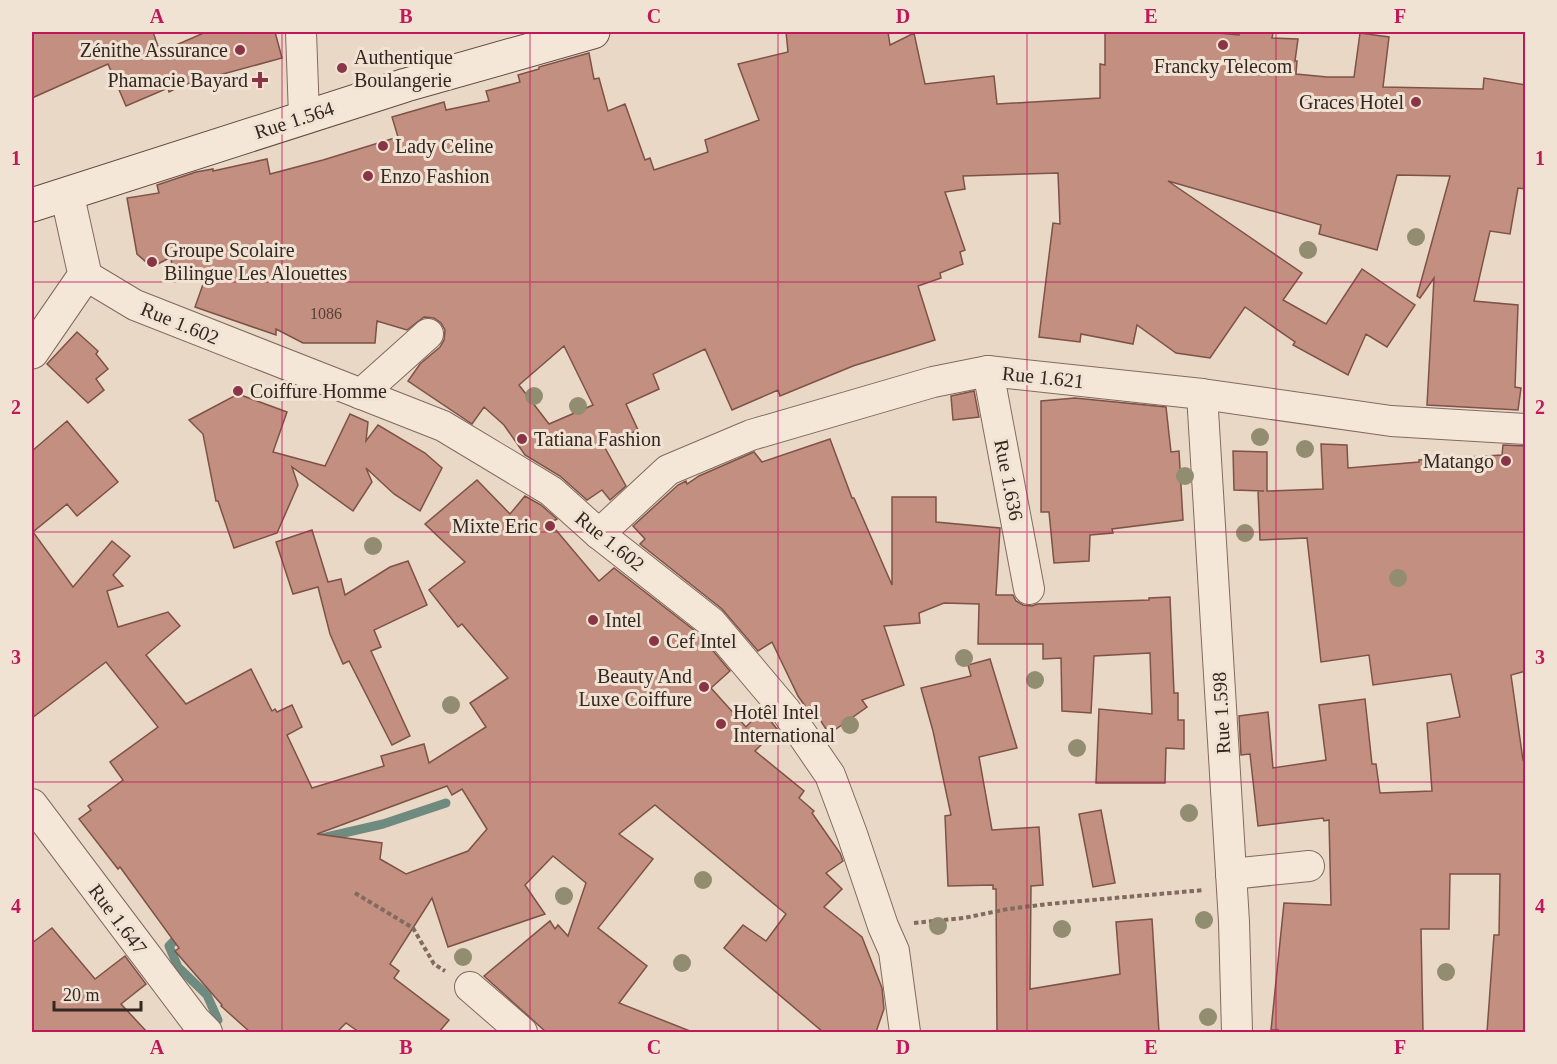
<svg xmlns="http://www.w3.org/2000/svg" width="1557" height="1064" font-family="Georgia,serif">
<rect width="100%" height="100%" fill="#e9d8c6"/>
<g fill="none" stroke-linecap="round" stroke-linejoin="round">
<g stroke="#6f8a7e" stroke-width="9">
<path d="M322,838L383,824L446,803"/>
<path d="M182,933L169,946L178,967L207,995L218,1020L209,1029"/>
</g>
</g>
<g fill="#c28f80" stroke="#7e5247" stroke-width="1.5" fill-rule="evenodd">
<path d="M32,32H153L160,52L206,32H275L282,58L183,85L169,92L168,88L126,106L108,64L32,98Z"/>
<path d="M786,32H888L890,45L914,33L925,84L994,76L997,104L1100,98V64L1105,65V33L1206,32L1239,35L1240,32L1273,33L1272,38L1298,39L1295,61H1297L1296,74L1327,77H1354L1360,33L1389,37L1383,87L1483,89L1484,78L1526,85V189L1518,188L1510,234L1490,231L1474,301L1518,305L1515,387L1521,388L1518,410L1427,405L1434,278L1420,298L1417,296L1450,176L1397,175L1377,250L1319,234L1321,225L1168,181L1302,273L1283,300L1326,324L1362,269L1415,305L1387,347L1366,334L1348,375L1293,345L1295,342L1245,307L1210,358L1176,353L1137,325L1133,344L1081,334L1080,342L1039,337L1053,223L1060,224L1058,173L963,176L965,189L945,192L965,250L960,252L963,264L940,273L941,278L918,286L935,340L853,366L780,396L778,390L732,410L705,349L653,374L659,389L626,404L638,430L604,446L626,486L610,500L602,490L587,500L560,476L525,455L504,425L484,407L472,424L408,381L420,364L440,347L444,340L445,330L441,323L434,318L424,317L407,330L377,321L375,343H303L276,329V335L195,307L207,273L173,277L171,257L152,267L137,254L127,198L159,193L157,185L196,172L213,169V171L267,159L270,174L323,160L398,137L392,117L444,102L446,110L489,101L486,91L520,82L518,75L539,69V67L589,53L594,79L599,78L608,111L625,104L645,160L650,158L654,170L708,152L705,140L759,120L738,64L788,52ZM564,346L593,405L549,424L519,385Z"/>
<path d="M77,332L98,351L96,354L108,369L96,379L104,390L88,403L47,364Z"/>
<path d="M974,391L979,417L953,420L951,396Z"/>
<path d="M238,394L287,412L273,452L325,466L350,414L368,422L366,441L378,425L425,453L442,468L420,511L394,494L366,468L372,482L353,511L292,467L298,485L277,533L234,548L218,501H216L203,434L189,420Z"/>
<path d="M1075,398L1166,407L1171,452L1179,451L1183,520L1112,529L1113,533L1090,535L1089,561L1054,563L1049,512H1041V401Z"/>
<path d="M67,421L118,482L77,516L67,504L33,532L73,587L112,541L130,556L113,575L123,586L107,591L118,627L168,612L180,626L146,655L186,704L251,669L272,711L275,709L277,712L292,705L302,727L287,735L312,788L384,766L381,756L424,744L429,763L486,727L470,703L508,678L462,624L458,627L429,590L465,562L425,524L477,480L510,514L525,496L541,505L557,519L550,523L599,581L614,568L699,634L730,671L711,688L746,727L762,710L777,729L755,751L804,791L799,798L814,811L812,813L840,853L843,861L826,873L842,889L824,907L862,937L882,988L884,1009L876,1032H823L724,948L743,925L766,941L786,914L655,805L619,834L653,859L598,928L647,966L619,1003L690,1031V1032H546L484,976L550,921L555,929L558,925L568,936L586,883L553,856L525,885L545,914L448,947L432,898L390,964L399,971L394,978L449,1020L439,1032H359L346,1023L337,1032H250L221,1006L222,1005L175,951L179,948L120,867L118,869L79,819L91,810L88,806L123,780L110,762L158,727L106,662L32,718V451ZM447,786L452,795L462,789L487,829L468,851L406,874L380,859L382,843L317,834Z"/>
<path d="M830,439L852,498H854L892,585V497H936V522L1000,528L996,595H1013L1016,601L1023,605L1032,606L1037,604L1149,600V598L1170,597L1174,693H1178V720H1184V749L1166,748L1165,783H1096L1099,709L1152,714L1150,653L1094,656L1091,713L1062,711L1061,658L1043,659V644H978L979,604L944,603L919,613L920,623L884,626L904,685L862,700L867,707L829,734L814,710L810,713L798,696L772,642L758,651L722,609L640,544L645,539L633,526L678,485L686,481L687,484L699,476L754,452L762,462Z"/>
<path d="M1321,444L1347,445L1348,468L1419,462V460L1502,455L1503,445L1526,446V671L1511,675L1523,760L1526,759V1032H1487L1494,935H1499L1500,874H1450L1449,929H1421L1423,1032H1277L1278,1030H1271L1284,903L1331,905L1329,820L1324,821L1323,818L1258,826L1250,754L1241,755L1239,716L1268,712L1273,768L1326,760L1319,705L1365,699L1372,764H1376L1380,793L1432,791L1427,723L1460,717L1451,674L1373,685L1369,655L1321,662L1307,538L1260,540L1258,491H1264L1234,490L1233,451L1267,452V491L1323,489Z"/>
<path d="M312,530L328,582L341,579L345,595L390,567L408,561L427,605L374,630L381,647L371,651L410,736L392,745L349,661L343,664L330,634L318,587L293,594L276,542Z"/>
<path d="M990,659L1017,748L979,757L992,830L1039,827L1043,885L1031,886L1030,989L1120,974L1116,922L1152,919L1159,1032H997L996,889H993V885L948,886L945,816L951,815L933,731L921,688L971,676L968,665Z"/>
<path d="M1101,810L1115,883L1093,887L1079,814Z"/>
<path d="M52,928L95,979L125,956L146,984L121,1004L147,1032H32V943Z"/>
</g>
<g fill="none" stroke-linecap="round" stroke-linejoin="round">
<defs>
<g id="minor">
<path d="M301,32L304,116"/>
<path d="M85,275L135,305L443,426L551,491L599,534L711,622L786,711L830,775L852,834L883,926L894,951L905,1032"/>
<path d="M988,371L1029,589"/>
<path d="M361,394L428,334"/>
<path d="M1202,394L1234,922L1237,1032"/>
<path d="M599,534L668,470L751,435L933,382L988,371L1202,394L1391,421L1526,429"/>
<path d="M32,804L195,1020L207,1032"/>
<path d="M1231,874L1309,866"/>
<path d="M470,987L522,1032"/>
</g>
<path id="tertiary" d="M32,352L85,275L67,194"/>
<path id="secondary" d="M32,205L406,85L593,32"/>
</defs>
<use href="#minor" stroke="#826a5e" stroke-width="32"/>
<use href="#tertiary" stroke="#826a5e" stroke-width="35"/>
<use href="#secondary" stroke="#634c41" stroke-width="35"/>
<g stroke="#826a5e" stroke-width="4" stroke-dasharray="4.5 3" stroke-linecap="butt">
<path d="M355,893L413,928L434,964L445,971"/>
<path d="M914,923L964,918L1008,909L1048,904L1204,890"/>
</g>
<use href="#minor" stroke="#f4e7d8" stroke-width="30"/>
<use href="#tertiary" stroke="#f4e7d8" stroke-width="33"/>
<use href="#secondary" stroke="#f4e7d8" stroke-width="33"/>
</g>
<g fill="#928c70">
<circle cx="1416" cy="237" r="9"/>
<circle cx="1308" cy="250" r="9"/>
<circle cx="534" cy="396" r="9"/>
<circle cx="578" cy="406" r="9"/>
<circle cx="1260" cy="437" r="9"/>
<circle cx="1305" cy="449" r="9"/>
<circle cx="1185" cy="476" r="9"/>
<circle cx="1245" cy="533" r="9"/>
<circle cx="373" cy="546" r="9"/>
<circle cx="1398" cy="578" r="9"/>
<circle cx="964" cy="658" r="9"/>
<circle cx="1035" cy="680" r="9"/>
<circle cx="451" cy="705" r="9"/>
<circle cx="850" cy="725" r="9"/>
<circle cx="1077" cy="748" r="9"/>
<circle cx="1189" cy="813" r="9"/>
<circle cx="703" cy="880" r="9"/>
<circle cx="564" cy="896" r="9"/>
<circle cx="1204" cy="920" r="9"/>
<circle cx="938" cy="926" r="9"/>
<circle cx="1062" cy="929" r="9"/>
<circle cx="463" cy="957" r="9"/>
<circle cx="682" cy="963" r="9"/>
<circle cx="1446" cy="972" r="9"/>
<circle cx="1208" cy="1017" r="9"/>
</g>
<path fill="none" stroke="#c2185b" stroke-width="1.5" stroke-opacity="0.55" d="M282,32V1032M530,32V1032M778,32V1032M1027,32V1032M1276,32V1032M32,282H1526M32,532H1526M32,782H1526"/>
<g fill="#893545" stroke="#f1e3d4" stroke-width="2">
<circle cx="1223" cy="45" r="6"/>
<circle cx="240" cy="50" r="6"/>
<circle cx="342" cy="68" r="6"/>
<path d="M257 71h6v6h6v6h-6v6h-6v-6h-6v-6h6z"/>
<circle cx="1416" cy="102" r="6"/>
<circle cx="383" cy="146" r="6"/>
<circle cx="368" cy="176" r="6"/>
<circle cx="152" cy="262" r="6"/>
<circle cx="238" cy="391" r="6"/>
<circle cx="522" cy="439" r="6"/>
<circle cx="1506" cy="461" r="6"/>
<circle cx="550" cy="526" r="6"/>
<circle cx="593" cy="620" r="6"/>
<circle cx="654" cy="641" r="6"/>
<circle cx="704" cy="687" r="6"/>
<circle cx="721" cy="724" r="6"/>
</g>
<g text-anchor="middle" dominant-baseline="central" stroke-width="6" stroke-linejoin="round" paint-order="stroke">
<g font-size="16" fill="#584038">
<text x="326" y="313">1086</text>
</g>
<g font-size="20" fill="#342620" stroke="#f1e3d4" text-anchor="start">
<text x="228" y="50" text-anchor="end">Zénithe Assurance</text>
<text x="354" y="57">Authentique<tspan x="354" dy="23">Boulangerie</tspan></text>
<text x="1223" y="66" text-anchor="middle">Francky Telecom</text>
<text x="248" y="80" text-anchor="end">Phamacie Bayard</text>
<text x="1404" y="102" text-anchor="end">Graces Hotel</text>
<text x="395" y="146">Lady Celine</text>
<text x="380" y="176">Enzo Fashion</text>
<text x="164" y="250">Groupe Scolaire<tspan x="164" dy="23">Bilingue Les Alouettes</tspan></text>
<text x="250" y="391">Coiffure Homme</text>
<text x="534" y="439">Tatiana Fashion</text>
<text x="1494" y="461" text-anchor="end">Matango</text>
<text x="538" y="526" text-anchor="end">Mixte Eric</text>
<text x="605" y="620">Intel</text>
<text x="666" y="641">Cef Intel</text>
<text x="692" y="676" text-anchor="end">Beauty And<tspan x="692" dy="23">Luxe Coiffure</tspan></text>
<text x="733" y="712">Hotêl Intel<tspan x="733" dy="23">International</tspan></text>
</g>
<g font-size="20" fill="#342620" stroke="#f1e3d4">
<text transform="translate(294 120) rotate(-18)">Rue 1.564</text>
<text transform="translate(180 323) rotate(22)">Rue 1.602</text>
<text transform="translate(1043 377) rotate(6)">Rue 1.621</text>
<text transform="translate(1009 480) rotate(79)">Rue 1.636</text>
<text transform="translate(610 541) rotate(39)">Rue 1.602</text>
<text transform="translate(1221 713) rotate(-93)">Rue 1.598</text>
<text transform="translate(118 919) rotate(53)">Rue 1.647</text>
</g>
</g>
<rect width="1557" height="1064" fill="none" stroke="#f1e3d4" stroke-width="66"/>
<path d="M54 1001v9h87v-9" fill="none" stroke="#342620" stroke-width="3"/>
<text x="63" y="1001" font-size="18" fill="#342620" stroke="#f1e3d4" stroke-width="4.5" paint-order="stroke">20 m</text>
<rect x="33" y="33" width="1491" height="998" fill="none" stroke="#c2185b" stroke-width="2"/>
<g font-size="20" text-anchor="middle" font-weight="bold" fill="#c2185b">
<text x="157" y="23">A</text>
<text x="406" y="23">B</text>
<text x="654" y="23">C</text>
<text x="903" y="23">D</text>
<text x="1151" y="23">E</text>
<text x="1400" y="23">F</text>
<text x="16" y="165">1</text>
<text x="1540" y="165">1</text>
<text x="16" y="414">2</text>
<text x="1540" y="414">2</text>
<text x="16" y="664">3</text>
<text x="1540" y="664">3</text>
<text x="16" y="913">4</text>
<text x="1540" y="913">4</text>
<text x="157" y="1054">A</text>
<text x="406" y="1054">B</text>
<text x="654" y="1054">C</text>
<text x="903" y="1054">D</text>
<text x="1151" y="1054">E</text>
<text x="1400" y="1054">F</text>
</g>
</svg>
